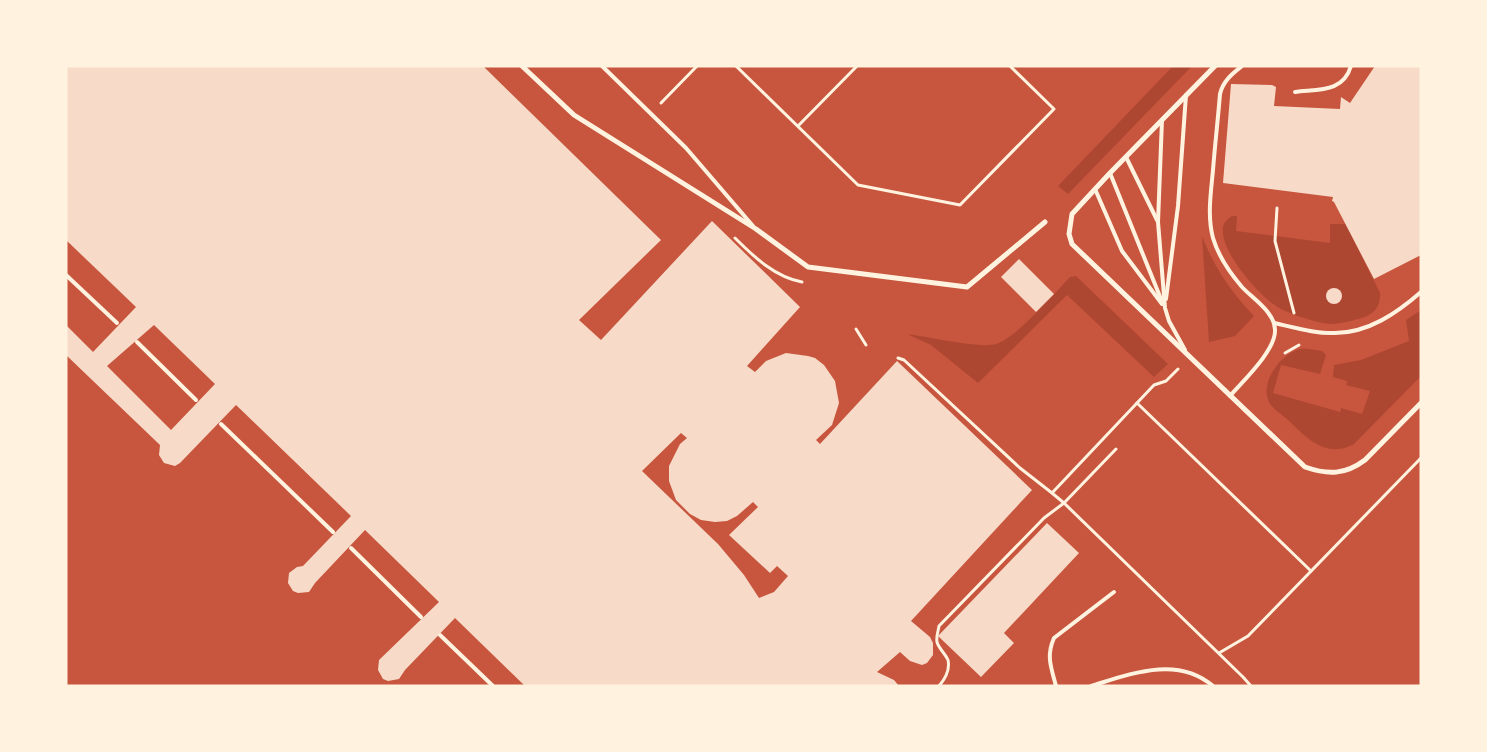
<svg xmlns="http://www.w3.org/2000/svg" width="1487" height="752" font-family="Lora,serif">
<rect width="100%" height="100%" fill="#c8553d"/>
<g fill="#ae4732">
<path d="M1173,66H1192L1068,194L1058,186Z"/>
<path d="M1232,216H1237L1236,231L1330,243V224H1346L1380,293C1381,308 1372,316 1358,319C1350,321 1340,324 1332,324C1319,324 1293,315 1281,309C1261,299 1219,251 1223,227C1224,222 1228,219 1232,216Z"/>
<path d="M1202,236C1214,267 1231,292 1254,316L1235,336L1209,342Z"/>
<path d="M1076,276L1168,364L1154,377L1067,295L978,383L931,345L907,334C925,336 981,349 996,344C1016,338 1054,294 1070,277Z"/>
<path d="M1421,310V376L1353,445C1349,446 1343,449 1339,449C1317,451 1302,433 1287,419C1282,415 1274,409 1270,404C1258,384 1280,354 1300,349C1306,348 1315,350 1322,351L1326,355L1320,374L1281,365L1273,393L1340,412L1341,408L1362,414L1370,391L1346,385L1347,381L1333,377L1334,365L1361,360L1409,341L1406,320Z"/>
</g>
<g fill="#f7dbc8" fill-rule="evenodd">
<path d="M66,66H483L661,240L579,320L601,340L712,221L800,307L747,366L755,372L766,361L786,353L808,356L815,358L824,365L835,381L839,403L832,425L816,440L820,444L897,361L1032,490L911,621L930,637L933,643V655L927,663L922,665L910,661L900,652L877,672L894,680L899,686H525L455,618L405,670L399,679L388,681L383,679L378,670L379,660L439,602L365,530L315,583L309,592L298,593L293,591L288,583L289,573L297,567L303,566L351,516L236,405L180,463L175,466L164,463L159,455L160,445L66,355V325L93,352L136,307L66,240ZM154,325L215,384L171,430L107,366ZM681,433L687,438L680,444L669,466V481L676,500L690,514L701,520L715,522L727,521L737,516L753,502L758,507L729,535L770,573L777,566L788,576L774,592L759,598L744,575L718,544L642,471Z"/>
<path d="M1375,66H1419L1421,68V255L1374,279L1334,202L1332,201L1333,197L1223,183L1231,84L1272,85L1276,87L1274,106L1340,109L1341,97L1350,103Z"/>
<path d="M1019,259L1054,294L1036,312L1001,277Z"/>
<circle cx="1334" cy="296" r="8"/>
<path d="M1047,523L1079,553L1004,633L1014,643L981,677L938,636Z"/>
</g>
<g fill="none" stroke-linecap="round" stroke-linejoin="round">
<g stroke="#fff3e0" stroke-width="3">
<path d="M736,66L858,185L960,205L1054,109L1010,66"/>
<path d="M661,103L697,66"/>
<path d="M798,126L857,66"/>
<path d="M1277,208L1275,241L1294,313"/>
<path d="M735,238C754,257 775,277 802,282"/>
<path d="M856,329L866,345"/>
<path d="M1285,353L1299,345"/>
<path d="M898,358L904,360L1020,468L1052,493"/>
<path d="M1137,403L1311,571"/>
<path d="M1116,449L1064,503L1243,677L1251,686"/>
<path d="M1219,653L1248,636L1421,458"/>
<path d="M939,686C945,679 950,669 948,660C945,653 939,649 937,642C936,637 938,632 939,626L1044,518L1064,503L1052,493L1154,385L1166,381L1178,369"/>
</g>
<g stroke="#fff3e0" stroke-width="4">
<path d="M602,66L686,148L753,226"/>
<path d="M1295,92C1318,89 1343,93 1351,66"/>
<path d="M1162,120L1158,222L1165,308L1169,321L1185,350"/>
<path d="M1126,157L1157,220"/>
<path d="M1110,173L1163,304"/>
<path d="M1095,189L1122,251L1162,304"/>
<path d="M66,275L117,323"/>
<path d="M1166,299L1178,206L1186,95"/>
<path d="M1274,323C1293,327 1315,334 1335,333C1368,333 1397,313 1421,292"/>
<path d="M137,342L196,400"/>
<path d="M1230,396C1243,381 1275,351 1275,331C1276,313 1253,299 1242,287C1230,273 1218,255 1213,238C1207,216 1211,192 1213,170C1215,144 1218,119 1220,94C1223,81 1232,74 1242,66"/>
<path d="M221,424L333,532"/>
<path d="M351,548L421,617"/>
<path d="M440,635L493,686"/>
<path d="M1056,686C1051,667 1046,656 1054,638L1114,592"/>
<path d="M1091,686C1130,674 1177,655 1213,686"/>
</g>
<g stroke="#fff3e0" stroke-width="5">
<path d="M522,66L574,115L756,229L808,267L967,287L1045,222"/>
<path d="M1215,66L1110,173L1072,214L1069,234L1072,244L1305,467C1328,475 1345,475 1365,460L1421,403"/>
</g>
</g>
<rect width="1487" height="752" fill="none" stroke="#fff3e0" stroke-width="135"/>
</svg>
